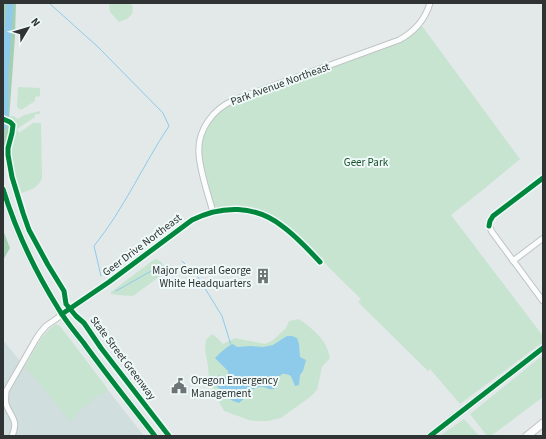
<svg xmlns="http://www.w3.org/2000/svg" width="546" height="439" font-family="'Source Sans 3',sans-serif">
<rect width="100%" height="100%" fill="#e3e9e9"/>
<path fill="#d0dedd" d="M59,327L144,436H3V340L24,366Z"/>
<g fill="#c6e4d0">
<path d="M112,3H131L133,8L132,14L127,19L119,22L110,12L109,5Z"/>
<path d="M422,26L520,159L479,193L451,215L543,336V342L460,404L430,369L428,371L358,302L361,299C345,284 330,268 315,253C300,238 285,220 265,212C250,206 233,206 216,208L214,206L203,164L202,158V145L206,130L211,122L216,116L228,106L397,44L409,38Z"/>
<path d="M18,87L40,88V96L35,97V101L21,110L17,107Z"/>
<path d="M40,111V114H35V117L17,129L19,133L33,123H41L42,178C38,189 29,190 19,194C14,185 8,158 10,148C11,141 15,134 14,127C14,123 12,121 9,120L10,116H14L18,119L24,115Z"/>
<path d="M156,259C162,261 163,264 165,269L163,274L133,296L118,295L111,294V292L152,261Z"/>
<path d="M299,319C310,327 321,335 327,348C328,351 329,354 330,358L322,367L317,390L310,397L281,418L267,421H257L249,420L224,411L215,394L209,378L208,366L205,350L206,340L212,334L215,336L223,344L235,338L265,344L272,341L286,328L289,321Z"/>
<path d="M56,324L60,326L107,388L104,394H99L98,396L94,397L93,401L88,405L87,404L76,413L77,415L70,421L32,374L26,369L25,366C34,351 41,334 56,324Z"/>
<path d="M543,355V397L491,436H487L470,414Z"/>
<path d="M464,419L479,436H440Z"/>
</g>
<g fill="#a4cfb3">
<path d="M3,3H16L15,36L9,120C14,130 10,136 7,146L3,145Z"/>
<path d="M3,230L10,248L3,260Z"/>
</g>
<path fill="#8ecbea" d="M287,336H292L297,338L299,344L300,357L306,360L303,371L300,375L299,385L295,386L291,376C278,369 280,379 274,389C269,390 268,388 263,387C257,386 251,390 247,394V396L239,403L233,401L227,397L221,398L220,390L216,385L215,379L219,375L221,377H226L228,374V371L215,358C221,352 226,347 233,344L237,347L251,346L263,347L273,345Z"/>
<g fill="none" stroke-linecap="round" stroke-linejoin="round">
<g stroke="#8ecbea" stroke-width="1">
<path d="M49,3L98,47L163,113L169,126C143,165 124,209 94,246L101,276"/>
<path d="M182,261L191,270"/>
<path d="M198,277L222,316L231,345"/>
<path d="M116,291L160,266"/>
</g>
<path stroke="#8ecbea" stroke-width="7" d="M3,126L5,115V73L10,3"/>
<defs>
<g id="minor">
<path d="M543,178L493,216C489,222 488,226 492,232L543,301"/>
<path d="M213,212C208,194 200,172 199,154C197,130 213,109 234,100L399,40C414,32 425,20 430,3"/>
<path d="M513,261L542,239"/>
<path d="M12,436C19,420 11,418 6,404C5,400 6,395 6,391L36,339L40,333L46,326L109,282L192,220C222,205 255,205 282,226C296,236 308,249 320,262"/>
</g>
<g id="major">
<path d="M3,189C16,231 35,271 58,308C65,320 74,331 83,342C106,374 131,405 155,436"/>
<path d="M430,436L543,348"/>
</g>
<path id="highway" d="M527,436L543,423"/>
</defs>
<use href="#minor" stroke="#bfc3c3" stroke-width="7"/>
<use href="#major" stroke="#bfc3c3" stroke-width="8"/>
<use href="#highway" stroke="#bfc3c3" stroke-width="9"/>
<use href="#minor" stroke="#fbfcfc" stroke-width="5"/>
<use href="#major" stroke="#fbfcfc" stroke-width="6"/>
<use href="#highway" stroke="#fbfcfc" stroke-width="7"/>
<defs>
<g id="cycleway">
<path d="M3,119L10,122L13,125L12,133L8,148V155L12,177L23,213L29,230L48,265L64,291L66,304L76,316L84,323L101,348L169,436"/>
<path d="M3,189C16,231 35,271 58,308C65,320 74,331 83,342C106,374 131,405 155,436"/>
<path d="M489,226L490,221L493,216L543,178"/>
<path d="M62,314L109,282L192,220C222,205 255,205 282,226C296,236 308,249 320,262"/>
<path d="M430,436L543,348"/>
</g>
</defs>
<use href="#cycleway" stroke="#eef9f8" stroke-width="8"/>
<use href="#cycleway" stroke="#00873e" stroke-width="5"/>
</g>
<defs>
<symbol id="building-bare" viewBox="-9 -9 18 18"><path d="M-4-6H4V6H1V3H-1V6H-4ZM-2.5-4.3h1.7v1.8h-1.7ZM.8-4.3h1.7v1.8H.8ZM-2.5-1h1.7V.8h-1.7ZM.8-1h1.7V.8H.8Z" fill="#6e7373" stroke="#eef9f8" stroke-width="2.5" paint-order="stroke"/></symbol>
<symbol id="civic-bare" viewBox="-9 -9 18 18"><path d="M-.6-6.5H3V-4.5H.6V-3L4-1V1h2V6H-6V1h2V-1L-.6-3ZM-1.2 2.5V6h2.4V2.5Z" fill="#6e7373" stroke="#eef9f8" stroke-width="2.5" paint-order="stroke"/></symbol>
</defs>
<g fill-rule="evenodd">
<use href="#building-bare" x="252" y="265" width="22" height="22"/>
<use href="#civic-bare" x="168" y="375" width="22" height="22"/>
</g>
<g text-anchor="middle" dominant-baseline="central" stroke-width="4" stroke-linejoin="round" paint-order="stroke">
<g font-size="11" fill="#2f3333" stroke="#eef9f8">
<text transform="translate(280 84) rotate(-20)">Park Avenue Northeast</text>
<text transform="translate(142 245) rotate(-37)">Geer Drive Northeast</text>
<text transform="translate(123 358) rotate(53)">State Street Greenway</text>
</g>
<g font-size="11" fill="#194f2d" stroke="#eef9f8">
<text x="366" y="162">Geer Park</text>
</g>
<g font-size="11" fill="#2f3333" stroke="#eef9f8" text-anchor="end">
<text x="251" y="270">Major General George<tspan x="251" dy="13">White Headquarters</tspan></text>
<text x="191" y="380" text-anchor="start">Oregon Emergency<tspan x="191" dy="13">Management</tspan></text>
</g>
</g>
<rect width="546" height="439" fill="none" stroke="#2f3333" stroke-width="8"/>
<g transform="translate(28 28) rotate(52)" stroke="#eef9f8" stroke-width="3" paint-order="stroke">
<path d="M0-3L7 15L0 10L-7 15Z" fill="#2f3333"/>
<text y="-6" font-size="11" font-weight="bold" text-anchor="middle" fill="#2f3333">N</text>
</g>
</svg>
